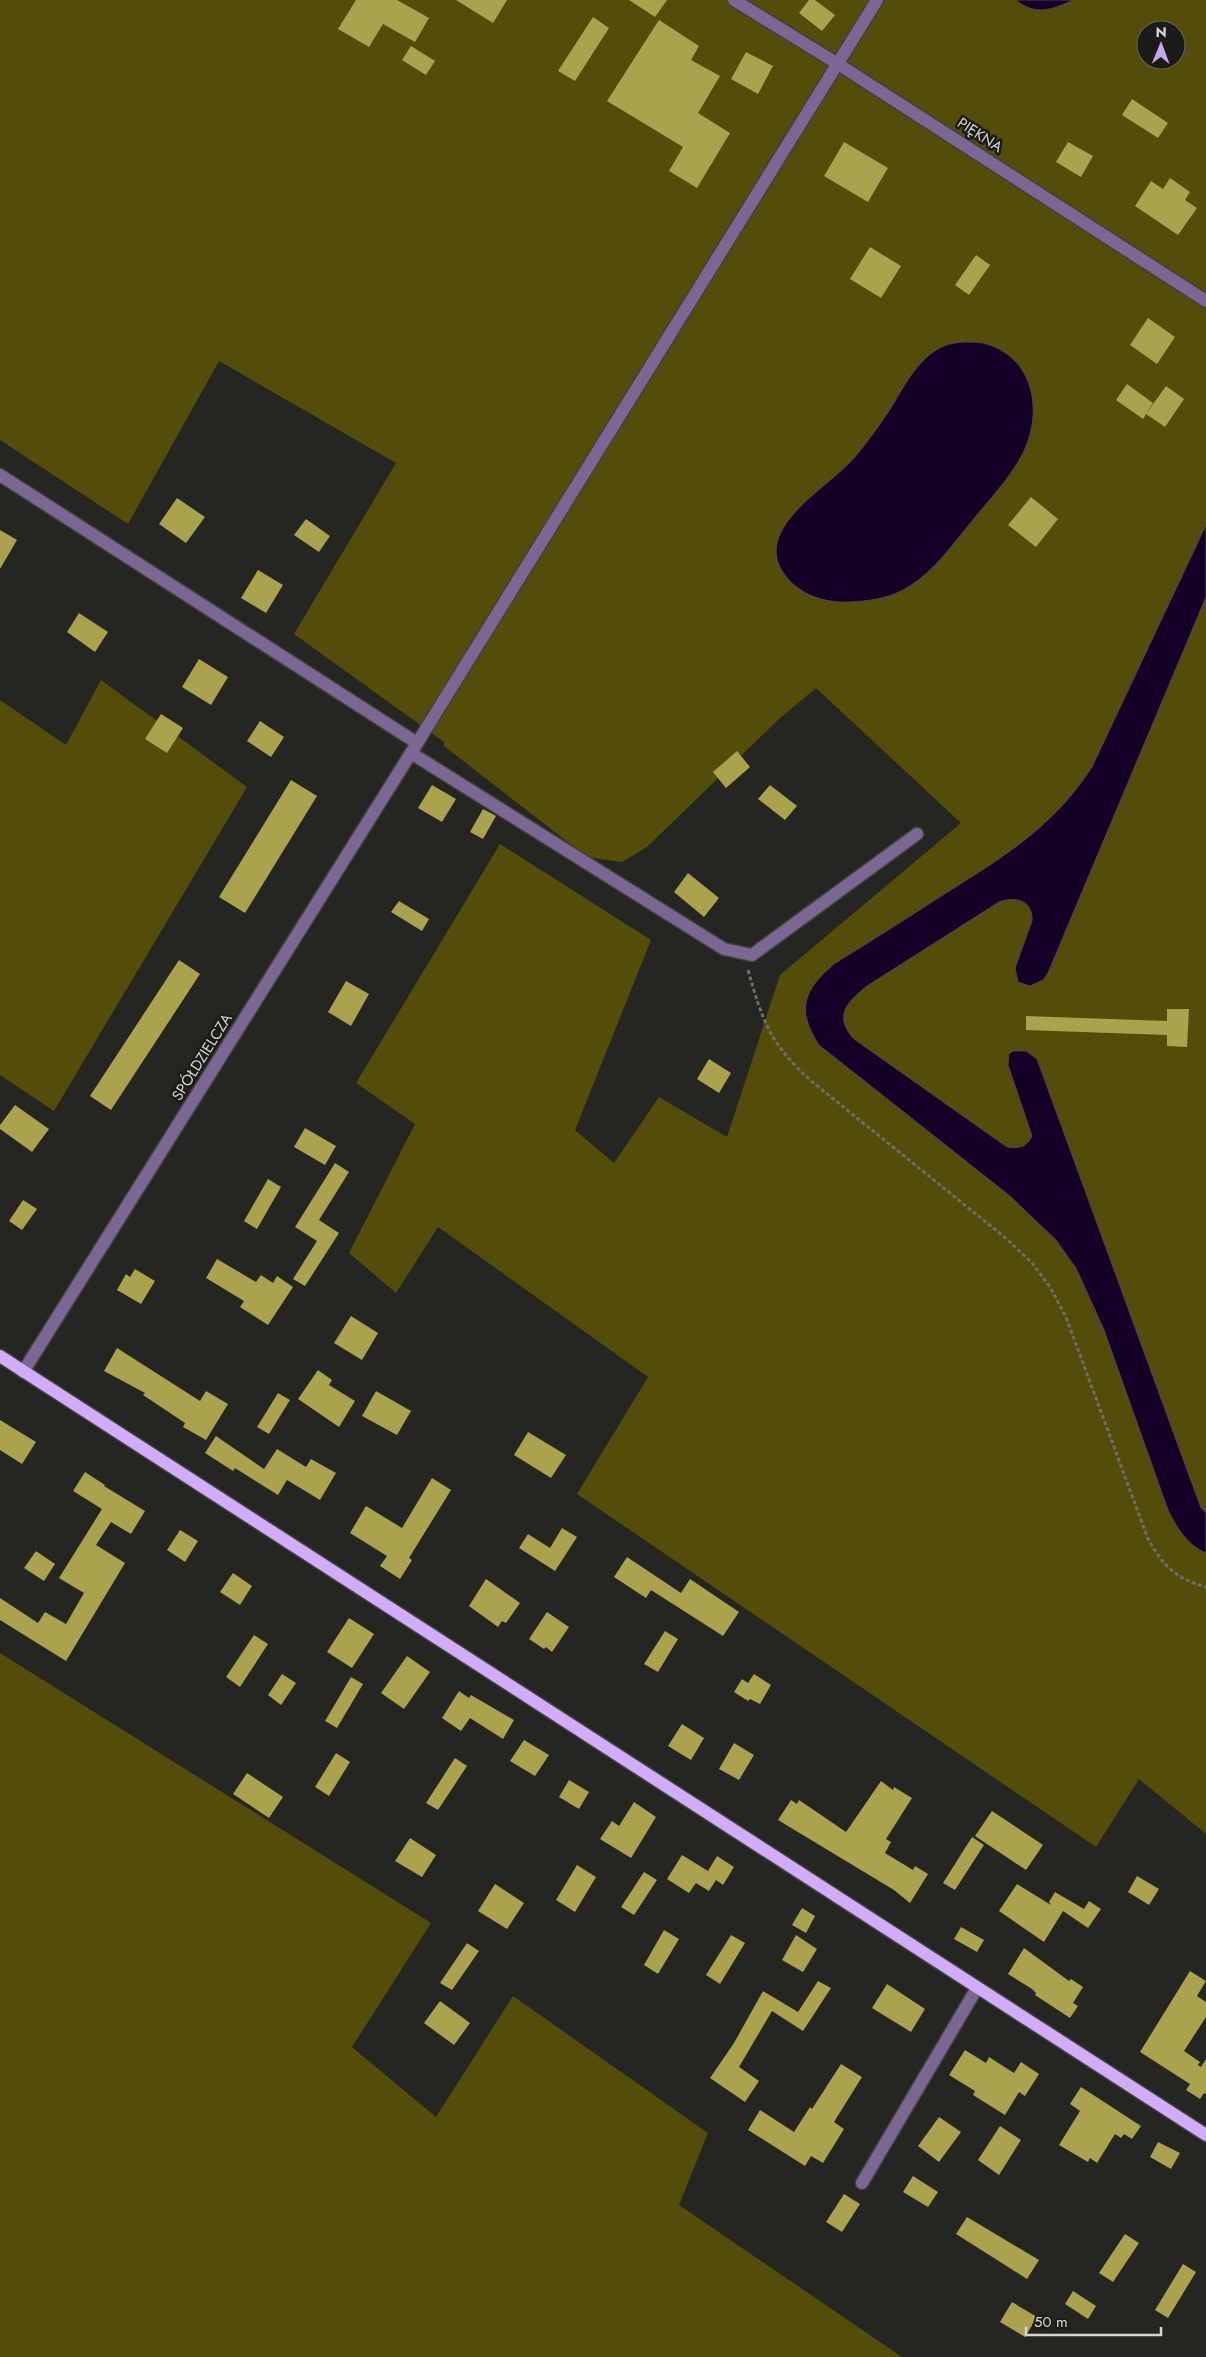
<svg xmlns="http://www.w3.org/2000/svg" width="1206" height="2357" font-family="Jost,sans-serif">
<rect width="100%" height="100%" fill="#252521"/>
<g fill="#544d0a" fill-rule="evenodd">
<path d="M0,0H1206V1834L1139,1779L1096,1847L577,1494L648,1377L438,1227L396,1293L349,1253L415,1124L356,1083L500,844L651,940L575,1130L614,1163L659,1097L727,1137L780,975L961,823L816,688L779,719L647,847L622,862L587,857L444,746V742L294,634L396,463L219,361L128,524L0,440ZM1146,30H1176V60H1146Z"/>
<path d="M101,680L247,787L54,1111L0,1075V700L66,745Z"/>
<path d="M0,1653L431,1923L352,2047L436,2117L513,1996L708,2133L679,2205L902,2357H0Z"/>
</g>
<g fill="#140027" stroke="#4e405a">
<path d="M1016,0H1073C1052,10 1035,16 1016,0Z"/>
<path d="M963,342C970,342 977,342 983,343C1035,356 1044,413 1022,455C1009,479 989,500 972,521C953,544 935,570 910,586C892,598 870,601 850,602C827,603 805,597 789,580C745,532 826,490 854,458C866,444 876,430 887,414C902,391 917,357 944,346C950,343 957,343 963,342Z"/>
<path d="M1206,525V597L1048,973L1043,980L1030,986L1018,982L1015,968L1032,921C1033,900 1016,896 999,902L867,986C847,1002 833,1016 854,1039L1007,1147C1019,1149 1027,1147 1032,1136L1008,1065L1009,1054L1013,1051H1026L1037,1059L1201,1508L1206,1513V1553C1187,1545 1177,1528 1168,1510L1104,1330L1076,1268L1056,1240L1010,1196L819,1045C796,1009 803,991 834,964C871,941 909,917 946,893C1005,856 1054,826 1092,767Z"/>
</g>
<g fill="#aba24d">
<path d="M356,0H397L429,18L415,42L383,24L369,47L338,29Z"/>
<path d="M456,0H507L493,23Z"/>
<path d="M629,0H667L655,17Z"/>
<path d="M809,0H815L835,15L822,31L799,13Z"/>
<path d="M593,17L609,28L575,81L558,71Z"/>
<path d="M659,20L699,46L691,60L720,76L698,113L730,133L697,188L669,171L683,147L607,101Z"/>
<path d="M411,46L435,61L426,75L402,60Z"/>
<path d="M746,52L773,66L758,94L731,79Z"/>
<path d="M1132,99L1168,123L1158,138L1122,115Z"/>
<path d="M844,142L888,168L868,202L824,176Z"/>
<path d="M1068,142L1093,156L1081,177L1056,162Z"/>
<path d="M1170,178L1190,192L1185,200L1197,208L1178,235L1135,206L1151,181L1163,189Z"/>
<path d="M870,247L901,266L881,298L850,279Z"/>
<path d="M976,255L990,265L969,295L955,285Z"/>
<path d="M1148,318L1175,337L1157,364L1130,345Z"/>
<path d="M1127,384L1153,403L1143,419L1116,400Z"/>
<path d="M1166,386L1184,399L1165,427L1146,414Z"/>
<path d="M1031,497L1058,519L1036,547L1008,525Z"/>
<path d="M177,498L205,517L186,543L159,524Z"/>
<path d="M306,519L330,536L319,552L294,535Z"/>
<path d="M0,530L17,540L0,569Z"/>
<path d="M258,570L283,585L266,613L241,598Z"/>
<path d="M79,613L108,632L95,652L67,632Z"/>
<path d="M199,659L228,677L211,705L182,687Z"/>
<path d="M161,714L183,728L167,753L145,739Z"/>
<path d="M260,721L284,737L271,757L247,741Z"/>
<path d="M737,751L750,767L726,788L713,772Z"/>
<path d="M291,780L317,796L245,913L219,897Z"/>
<path d="M432,785L456,799L442,822L418,808Z"/>
<path d="M770,785L797,806L785,820L758,799Z"/>
<path d="M483,809L496,816L483,839L470,832Z"/>
<path d="M688,873L719,898L704,917L674,892Z"/>
<path d="M399,901L429,919L422,931L391,912Z"/>
<path d="M179,960L200,974L111,1110L90,1096Z"/>
<path d="M346,981L369,994L351,1026L328,1012Z"/>
<path d="M1167,1009H1189L1187,1047L1167,1046V1035L1026,1030V1016L1167,1021Z"/>
<path d="M709,1059L731,1073L719,1093L697,1079Z"/>
<path d="M15,1105L49,1129L32,1152L0,1129V1125Z"/>
<path d="M305,1128L336,1146L325,1165L294,1147Z"/>
<path d="M335,1163L349,1172L319,1220L339,1233L305,1286L293,1279L317,1241L295,1227Z"/>
<path d="M268,1179L281,1187L257,1229L244,1221Z"/>
<path d="M23,1200L37,1209L22,1230L9,1221Z"/>
<path d="M217,1259L256,1282L261,1275L273,1283L277,1276L293,1287L268,1325L240,1307L244,1301L206,1278Z"/>
<path d="M135,1269L155,1281L141,1304L117,1290L126,1274L130,1277Z"/>
<path d="M351,1316L378,1333L362,1360L334,1343Z"/>
<path d="M117,1348L200,1401L206,1391L228,1404L206,1440L183,1427L185,1423L143,1395L145,1393L104,1371Z"/>
<path d="M318,1370L332,1380L329,1385L355,1401L339,1427L298,1399Z"/>
<path d="M376,1391L411,1411L397,1435L362,1416Z"/>
<path d="M278,1393L290,1400L269,1434L257,1427Z"/>
<path d="M0,1420L36,1442L22,1464L0,1450Z"/>
<path d="M528,1432L566,1455L551,1478L514,1455Z"/>
<path d="M216,1436L264,1469L277,1449L306,1467L311,1459L336,1473L320,1500L287,1480L278,1495L235,1468L233,1471L205,1453Z"/>
<path d="M85,1472L105,1485L104,1486L145,1511L131,1534L111,1522L96,1545L125,1563L66,1661L0,1620V1598L38,1623L45,1612L66,1624L84,1593L59,1578L102,1509L73,1491Z"/>
<path d="M432,1478L451,1490L409,1558L412,1560L400,1579L380,1566L387,1556L350,1533L366,1506L402,1528Z"/>
<path d="M562,1528L577,1537L555,1571L519,1548L528,1534L550,1548Z"/>
<path d="M180,1530L198,1541L185,1562L167,1550Z"/>
<path d="M36,1551L55,1564L44,1581L24,1568Z"/>
<path d="M627,1557L681,1593L690,1579L739,1612L723,1636L651,1590L646,1598L614,1577Z"/>
<path d="M233,1573L252,1586L240,1605L220,1592Z"/>
<path d="M486,1579L520,1603L506,1623L502,1621L498,1627L469,1606Z"/>
<path d="M547,1612L569,1627L552,1652L546,1647L544,1649L529,1639Z"/>
<path d="M349,1618L374,1634L352,1668L327,1652Z"/>
<path d="M665,1631L678,1639L658,1672L644,1664Z"/>
<path d="M254,1635L268,1644L240,1687L226,1677Z"/>
<path d="M407,1656L430,1672L404,1709L381,1693Z"/>
<path d="M282,1674L296,1683L281,1705L268,1695Z"/>
<path d="M754,1674L771,1685L760,1704L750,1699L748,1701L734,1692L742,1679L748,1683Z"/>
<path d="M351,1677L363,1684L337,1728L325,1721Z"/>
<path d="M459,1691L469,1698L471,1695L514,1720L503,1739L470,1718L461,1731L442,1718Z"/>
<path d="M682,1724L704,1738L691,1760L668,1746Z"/>
<path d="M524,1740L549,1755L535,1776L510,1761Z"/>
<path d="M734,1743L754,1755L739,1780L719,1769Z"/>
<path d="M336,1753L350,1762L329,1796L315,1787Z"/>
<path d="M455,1758L467,1766L438,1810L426,1803Z"/>
<path d="M247,1773L283,1797L269,1818L233,1794Z"/>
<path d="M569,1780L589,1792L579,1809L559,1797Z"/>
<path d="M881,1781L893,1790L894,1787L912,1798L886,1839L891,1842L885,1853L913,1870L915,1866L928,1874L910,1903L894,1890L778,1820L791,1800L797,1804L799,1800L846,1832Z"/>
<path d="M634,1802L656,1817L631,1858L600,1839L612,1821L619,1826Z"/>
<path d="M992,1811L1043,1845L1026,1870L975,1836Z"/>
<path d="M972,1837L984,1845L955,1890L943,1883Z"/>
<path d="M410,1838L436,1855L422,1877L395,1861Z"/>
<path d="M682,1855L708,1871L717,1856L734,1867L723,1885L716,1880L709,1891L696,1883L689,1893L667,1879Z"/>
<path d="M577,1865L596,1877L575,1912L556,1900Z"/>
<path d="M644,1872L657,1880L634,1915L621,1907Z"/>
<path d="M1137,1876L1159,1889L1149,1905L1128,1892Z"/>
<path d="M495,1884L524,1903L507,1929L478,1911Z"/>
<path d="M1017,1884L1051,1905L1049,1902L1055,1892L1084,1909L1089,1901L1101,1909L1088,1928L1063,1911L1044,1942L999,1911Z"/>
<path d="M802,1908L815,1916L806,1933L792,1925Z"/>
<path d="M961,1927L984,1940L977,1952L954,1939Z"/>
<path d="M664,1930L679,1939L658,1974L644,1965Z"/>
<path d="M731,1935L745,1943L720,1984L706,1975Z"/>
<path d="M796,1935L817,1949L803,1972L782,1960Z"/>
<path d="M467,1943L479,1951L452,1990L440,1983Z"/>
<path d="M1024,1948L1069,1981L1071,1979L1083,1987L1073,2003L1078,2006L1070,2018L1035,1995L1036,1993L1032,1989L1008,1974Z"/>
<path d="M1190,1971L1206,1981L1197,1996L1206,2002V2017L1184,2051L1200,2062L1198,2065L1201,2067L1206,2059V2094L1204,2093L1200,2099L1186,2090L1190,2084L1140,2052Z"/>
<path d="M818,1981L831,1988L803,2031L772,2011L739,2067L759,2081L745,2102L710,2078L734,2043L763,1991L798,2012Z"/>
<path d="M887,1984L925,2009L911,2032L872,2008Z"/>
<path d="M440,2001L470,2023L454,2045L424,2023Z"/>
<path d="M965,2050L986,2063L989,2057L1014,2073L1021,2062L1039,2074L1025,2096L1019,2092L1005,2115L973,2095L975,2091L949,2075Z"/>
<path d="M841,2064L862,2077L834,2122L844,2129L823,2163L811,2156L805,2166L748,2130L760,2110L794,2132L810,2107L812,2109Z"/>
<path d="M1081,2087L1141,2126L1132,2139L1124,2134L1121,2138L1115,2134L1097,2163L1090,2158L1088,2162L1059,2145L1080,2111L1070,2104Z"/>
<path d="M939,2117L961,2132L939,2162L918,2146Z"/>
<path d="M1000,2126L1021,2140L999,2175L978,2160Z"/>
<path d="M1158,2142L1180,2153L1171,2169L1150,2157Z"/>
<path d="M913,2176L938,2192L928,2207L903,2192Z"/>
<path d="M844,2194L860,2204L842,2232L826,2222Z"/>
<path d="M967,2217L1039,2260L1027,2279L956,2234Z"/>
<path d="M1125,2234L1139,2243L1113,2282L1099,2273Z"/>
<path d="M1183,2264L1196,2272L1168,2318L1155,2310Z"/>
<path d="M1073,2291L1096,2306L1088,2319L1065,2304Z"/>
<path d="M1012,2302L1037,2317L1025,2337L1000,2322Z"/>
</g>
<g fill="none" stroke-linecap="round" stroke-linejoin="round">
<defs>
<g id="minor">
<path d="M734,0L838,64L1206,301"/>
<path d="M0,475L417,743"/>
<path d="M411,753L724,949L752,955L917,834"/>
<path d="M23,1372L411,753L877,0"/>
<path d="M862,2183L977,1988"/>
</g>
<path id="major" d="M0,1356L1206,2135"/>
</defs>
<use href="#minor" stroke="#41413d" stroke-width="15"/>
<use href="#major" stroke="#41413d" stroke-width="15"/>
<path stroke="#6d6d69" stroke-width="3" stroke-dasharray="4 2.5" stroke-linecap="butt" d="M748,970C763,1022 769,1042 810,1080L1008,1240L1032,1263L1050,1287L1066,1317L1148,1539C1164,1567 1175,1578 1206,1587"/>
<use href="#minor" stroke="#7c6694" stroke-width="12"/>
<use href="#major" stroke="#d1acfa" stroke-width="12"/>
</g>
<g text-anchor="middle" dominant-baseline="central" stroke-width="5" stroke-linejoin="round" paint-order="stroke">
<g font-size="15" fill="#d5d5d2" stroke="#1b1b18">
<text transform="translate(980 135) rotate(33)">PIĘKNA</text>
<text transform="translate(202 1057) rotate(-58)">SPÓŁDZIELCZA</text>
</g>
</g>
<g transform="translate(1161 45) rotate(1)"><circle r="24" fill="#1b1b18" stroke="#656562"/>
<path d="M0-4L9 19L0 12L-9 19Z" fill="#c8a5ef"/>
<text y="-8" font-size="14" font-weight="bold" text-anchor="middle" fill="#d5d5d2">N</text>
</g>
<path d="M1026 2327v8h135v-8" fill="none" stroke="#d5d5d2" stroke-width="2.5"/>
<text x="1034" y="2327" font-size="15" fill="#d5d5d2" stroke="#1b1b18" stroke-width="4" paint-order="stroke">50 m</text>
</svg>
